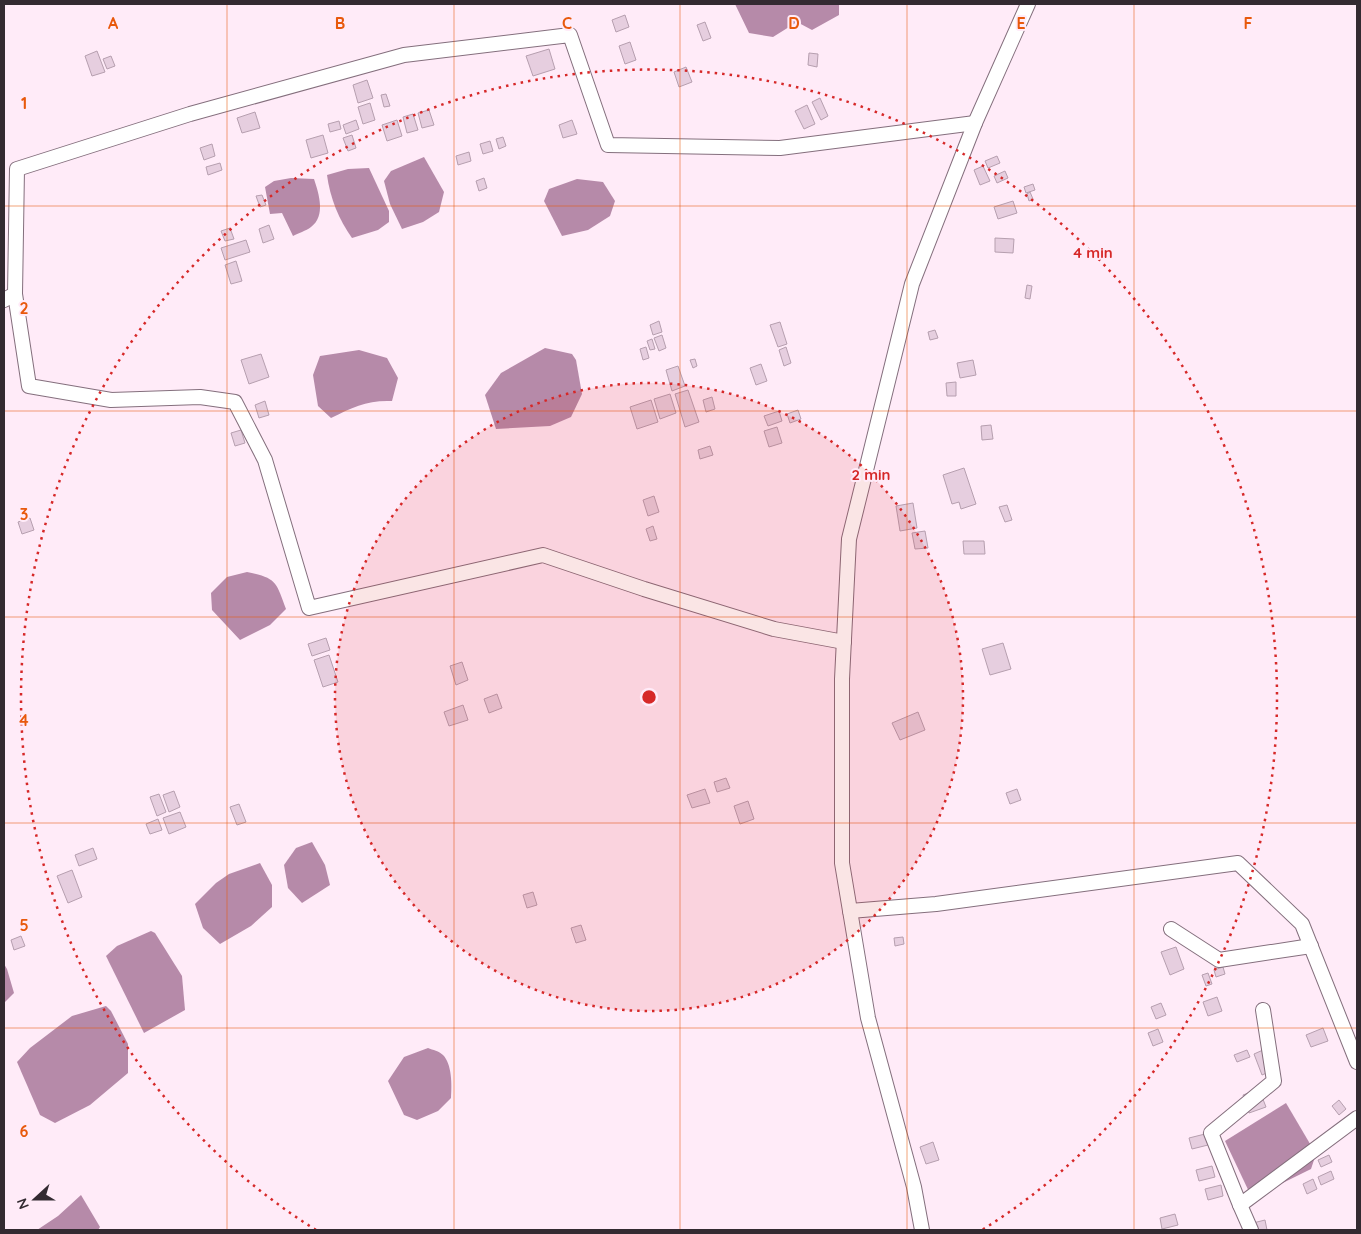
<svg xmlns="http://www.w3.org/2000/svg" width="1361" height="1234" font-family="Quicksand,sans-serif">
<rect width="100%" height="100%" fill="#ffebf8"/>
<g fill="#b68aa9">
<path d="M735,4H839V15L812,30L797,22L773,37L749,33Z"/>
<path d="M424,157L444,192L439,212L423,222L402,229L390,204L384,181L391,171Z"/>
<path d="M369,168L389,211V222L378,230L352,238C339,220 330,198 327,175L348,169Z"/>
<path d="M291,178L314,179C319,194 326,216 311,227C306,231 298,233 293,236L282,213L270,214L265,187L274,181Z"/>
<path d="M577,179L603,182L615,201L610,216L588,230L562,236L544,201L549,189Z"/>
<path d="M545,348L572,354L576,360L582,394L571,417L550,426L496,429L485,395L501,373Z"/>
<path d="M359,350L387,358L398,378L392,401C367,400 353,407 331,418L318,406L313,375L320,356Z"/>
<path d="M247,572C277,578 276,582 286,609L270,625L240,640L212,610L211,593L227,577Z"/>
<path d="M312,842L325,865L330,885L302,903L288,888L284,865L296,848Z"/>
<path d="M260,863L272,885V907L251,926L220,944L203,928L195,904L216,883L229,874Z"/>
<path d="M151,931L155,933L182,976L185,1010L144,1033L106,956L117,946Z"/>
<path d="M4,964L7,969L14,993L4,1003Z"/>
<path d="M106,1006L111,1011L128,1044V1073L90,1105L55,1123L40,1115L17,1062L30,1048L72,1016Z"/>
<path d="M428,1048C433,1050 439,1051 443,1055C452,1064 452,1085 451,1098L438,1111L417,1120L404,1115L388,1081L404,1057Z"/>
<path d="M1286,1103L1316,1154L1311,1169L1252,1198L1225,1141Z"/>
<path d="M81,1195L100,1227L98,1230H37L58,1216Z"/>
</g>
<g fill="#e6cedf" stroke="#b69faf">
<path d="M625,15L629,27L616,32L612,20Z"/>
<path d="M705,22L711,38L703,41L697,25Z"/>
<path d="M630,42L636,60L625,64L619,46Z"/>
<path d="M549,49L555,69L533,76L526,56Z"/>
<path d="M97,51L105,72L92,76L85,56Z"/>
<path d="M809,53L818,54L817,67L808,65Z"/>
<path d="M111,56L115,66L107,69L103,59Z"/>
<path d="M686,67L692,82L679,87L674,72Z"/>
<path d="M367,80L373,98L358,103L353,85Z"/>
<path d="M386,94L390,106L384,107L381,95Z"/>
<path d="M820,98L828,116L821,120L812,102Z"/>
<path d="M370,103L375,120L363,124L358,107Z"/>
<path d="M807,105L815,124L804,129L795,111Z"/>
<path d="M429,110L434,125L422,128L418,113Z"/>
<path d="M255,112L260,128L242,133L237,118Z"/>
<path d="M413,114L418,130L407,133L403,117Z"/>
<path d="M356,120L359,129L346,134L343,125Z"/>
<path d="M397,120L402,136L387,141L382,125Z"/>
<path d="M572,120L577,134L563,138L559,125Z"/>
<path d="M339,121L341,129L330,132L328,124Z"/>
<path d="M323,135L328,153L311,158L306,140Z"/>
<path d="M352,135L356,148L348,151L343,138Z"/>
<path d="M503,137L506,146L499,149L496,139Z"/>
<path d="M490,141L493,151L483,154L480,144Z"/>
<path d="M212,144L215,156L204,160L200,148Z"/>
<path d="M469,152L471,161L458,165L456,156Z"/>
<path d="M997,156L1000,163L988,168L985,161Z"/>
<path d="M220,163L222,170L208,175L206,167Z"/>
<path d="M983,166L990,181L980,185L974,170Z"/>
<path d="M1005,171L1008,178L997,183L994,176Z"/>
<path d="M484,178L487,188L479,191L476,181Z"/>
<path d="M1033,184L1035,190L1026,193L1024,187Z"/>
<path d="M1030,192L1033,199L1029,201L1027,194Z"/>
<path d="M262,195L266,205L260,207L256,196Z"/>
<path d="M1013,201L1017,213L998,219L994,207Z"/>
<path d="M269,225L274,239L263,243L259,229Z"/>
<path d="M230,228L234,239L225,241L221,231Z"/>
<path d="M995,238L1014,239L1013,253L995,252Z"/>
<path d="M246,240L250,252L225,260L221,248Z"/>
<path d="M236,261L242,281L231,284L225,265Z"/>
<path d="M1027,285L1032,286L1030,299L1025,298Z"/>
<path d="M659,321L662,332L653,335L650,325Z"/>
<path d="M780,322L787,344L778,347L770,325Z"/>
<path d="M935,330L938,338L930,340L928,332Z"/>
<path d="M662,335L666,348L659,351L654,338Z"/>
<path d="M652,339L655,349L650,350L647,341Z"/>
<path d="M646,347L649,358L643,360L640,349Z"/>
<path d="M786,347L791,363L784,366L779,350Z"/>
<path d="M261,354L269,377L249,384L241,360Z"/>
<path d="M695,359L697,366L693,368L690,360Z"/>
<path d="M973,360L976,375L960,378L957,363Z"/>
<path d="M761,364L767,381L756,385L750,368Z"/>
<path d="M678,366L685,386L672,391L666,370Z"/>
<path d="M956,382V396H947L946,383Z"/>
<path d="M688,390L699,422L685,427L675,394Z"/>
<path d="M670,394L676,413L660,419L654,399Z"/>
<path d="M712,397L715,409L706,412L703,400Z"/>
<path d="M651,400L658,422L637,429L630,407Z"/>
<path d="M265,401L269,415L259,418L255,405Z"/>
<path d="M798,410L801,419L790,423L787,414Z"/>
<path d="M779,411L782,421L768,426L764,416Z"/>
<path d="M991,425L993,439L982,440L981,426Z"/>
<path d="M777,427L782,443L769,447L764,431Z"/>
<path d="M241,430L245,443L235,446L231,433Z"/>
<path d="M710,446L713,455L700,459L698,450Z"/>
<path d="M964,468L976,504L961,509L959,502L952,504L943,475Z"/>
<path d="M654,496L659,512L648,516L643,500Z"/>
<path d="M913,503L917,528L900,531L896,506Z"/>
<path d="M1007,505L1012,520L1005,522L999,507Z"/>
<path d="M30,518L34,530L22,534L18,522Z"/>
<path d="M653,526L657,539L650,541L646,529Z"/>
<path d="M925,531L928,548L915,549L912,533Z"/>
<path d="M963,541H984L985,554H964Z"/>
<path d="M326,638L330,650L312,656L308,644Z"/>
<path d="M1003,643L1011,669L990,675L982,649Z"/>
<path d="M329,655L338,682L323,687L314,660Z"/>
<path d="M462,662L468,680L456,685L450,666Z"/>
<path d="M497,694L502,708L489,713L484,699Z"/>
<path d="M463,705L468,720L449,726L444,712Z"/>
<path d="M918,712L925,730L900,740L892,723Z"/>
<path d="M726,778L730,788L717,792L714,782Z"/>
<path d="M705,789L710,803L692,808L687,795Z"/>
<path d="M1017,789L1021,800L1010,804L1006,793Z"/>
<path d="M174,791L180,807L169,812L163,795Z"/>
<path d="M159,794L166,812L157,816L150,797Z"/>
<path d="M748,801L754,819L740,824L734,806Z"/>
<path d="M239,804L246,822L237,825L230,807Z"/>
<path d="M180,812L186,827L169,834L163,818Z"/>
<path d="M158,819L162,830L150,834L146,824Z"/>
<path d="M93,848L97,859L79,866L75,855Z"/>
<path d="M72,870L82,897L68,903L57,876Z"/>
<path d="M533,892L537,905L527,908L523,895Z"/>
<path d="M581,925L586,940L576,943L571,928Z"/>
<path d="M21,936L25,946L14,950L11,940Z"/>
<path d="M903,937L904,944L895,946L894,938Z"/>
<path d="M1176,947L1184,969L1170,975L1161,952Z"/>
<path d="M1223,967L1225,974L1216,977L1214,970Z"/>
<path d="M1208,973L1212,984L1206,986L1202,975Z"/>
<path d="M1217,997L1222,1011L1208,1016L1203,1002Z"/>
<path d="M1161,1003L1166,1015L1156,1019L1151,1007Z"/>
<path d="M1323,1028L1328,1041L1311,1047L1306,1035Z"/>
<path d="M1158,1029L1163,1042L1153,1046L1148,1033Z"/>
<path d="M1247,1050L1250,1057L1237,1062L1234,1055Z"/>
<path d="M1263,1050L1271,1071L1262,1075L1254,1054Z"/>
<path d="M1259,1089L1266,1107L1249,1113L1243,1095Z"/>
<path d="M1339,1100L1346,1109L1339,1115L1332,1106Z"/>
<path d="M1205,1134L1208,1145L1192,1149L1189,1138Z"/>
<path d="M933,1142L939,1160L926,1164L920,1147Z"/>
<path d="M1329,1155L1332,1162L1321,1167L1318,1160Z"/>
<path d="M1212,1166L1215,1177L1199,1181L1196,1170Z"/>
<path d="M1331,1171L1334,1179L1321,1185L1318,1177Z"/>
<path d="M1313,1179L1317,1189L1307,1194L1303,1184Z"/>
<path d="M1221,1185L1223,1196L1208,1200L1205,1189Z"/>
<path d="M1175,1214L1178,1225L1162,1229L1160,1218Z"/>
<path d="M1265,1220L1267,1230H1250L1249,1224Z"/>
</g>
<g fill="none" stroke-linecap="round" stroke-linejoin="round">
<defs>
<g id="street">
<path d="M15,294L29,386L111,400L200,397L235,402L265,460L309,608L543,555L644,589L774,629L844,642"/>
<path d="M4,300L15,294L17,169L190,114L404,55L570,35L608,145L780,148L975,123"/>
<path d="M850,911L936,904L1238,863L1302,924L1357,1062"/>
<path d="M1171,929L1219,960L1311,946"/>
<path d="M1263,1010L1274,1081L1211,1133L1240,1205L1357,1118"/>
<path d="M1240,1205L1251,1230"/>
<path d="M922,1230L914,1187L868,1018L842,863V679L849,539L912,284L975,123L1028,4"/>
</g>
</defs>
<use href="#street" stroke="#846f7d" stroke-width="16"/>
<use href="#street" stroke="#fff" stroke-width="14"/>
</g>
<path fill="none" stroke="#e8590c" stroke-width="1" stroke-opacity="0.55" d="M227,4V1230M454,4V1230M680,4V1230M907,4V1230M1134,4V1230M4,206H1357M4,411H1357M4,617H1357M4,823H1357M4,1028H1357"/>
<circle cx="649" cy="697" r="314" fill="#d62828" fill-opacity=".12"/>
<g fill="none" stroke="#d62828" stroke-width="2.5" stroke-dasharray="2.5 5">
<circle cx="649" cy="697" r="314"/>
<path d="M316 1230A628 628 0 1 1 982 1230"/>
</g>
<g font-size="16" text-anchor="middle" font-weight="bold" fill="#e8590c" stroke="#ffebf8" stroke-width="4" stroke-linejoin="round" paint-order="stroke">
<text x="113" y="29">A</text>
<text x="340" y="29">B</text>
<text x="567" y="29">C</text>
<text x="794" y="29">D</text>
<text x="1021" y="29">E</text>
<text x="1248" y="29">F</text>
<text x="24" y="109">1</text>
<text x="24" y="314">2</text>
<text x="24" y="520">3</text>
<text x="24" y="726">4</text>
<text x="24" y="931">5</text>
<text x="24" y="1137">6</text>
</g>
<circle cx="649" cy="697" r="8" fill="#d62828" stroke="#ffebf8" stroke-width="2.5"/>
<g font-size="15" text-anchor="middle" font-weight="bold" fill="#d62828" stroke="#ffebf8" stroke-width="4" stroke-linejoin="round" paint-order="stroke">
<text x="1093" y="258">4 min</text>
<text x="871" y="480">2 min</text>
</g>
<rect width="1361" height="1234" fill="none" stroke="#332a31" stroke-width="10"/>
<g transform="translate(35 1199) rotate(249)" stroke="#ffebf8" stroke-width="4" paint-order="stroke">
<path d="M0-4L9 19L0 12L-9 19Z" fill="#332a31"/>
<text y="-8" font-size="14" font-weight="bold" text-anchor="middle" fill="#332a31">N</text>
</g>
</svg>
